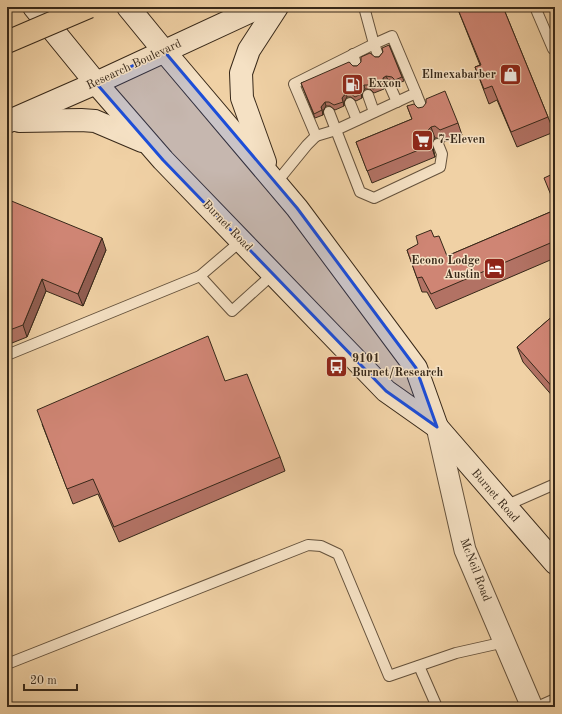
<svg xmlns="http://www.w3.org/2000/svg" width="562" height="714" font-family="'Old Standard TT',serif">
<rect width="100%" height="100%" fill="#f0d1a5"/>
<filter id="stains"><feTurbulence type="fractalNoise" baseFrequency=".005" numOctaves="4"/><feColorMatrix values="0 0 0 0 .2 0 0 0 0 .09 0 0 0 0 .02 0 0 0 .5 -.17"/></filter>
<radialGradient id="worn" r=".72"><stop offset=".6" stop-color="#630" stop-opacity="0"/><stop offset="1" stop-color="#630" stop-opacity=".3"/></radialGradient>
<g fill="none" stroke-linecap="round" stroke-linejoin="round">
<defs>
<g id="service">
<path d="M535,7L553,49L555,48"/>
<path d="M353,54L356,64"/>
<path d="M390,86L397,102"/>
<path d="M416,93L424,113"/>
<path d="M368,95L374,112"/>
<path d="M350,103L357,120"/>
<path d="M329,112L360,192L374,198L440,167L442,154L438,144"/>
<path d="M316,136L336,130L416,93L392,36L374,44L378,55"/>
<path d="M276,183L307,145L316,136L294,84L374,44L364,7"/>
<path d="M200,276L232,311L273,274"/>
<path d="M7,355L200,276L241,241"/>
<path d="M505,506L555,484"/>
<path d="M7,664L308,545L321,546L338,554L389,676L456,653L505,642"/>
<path d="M419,666L437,707"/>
<path d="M537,707L555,699"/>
</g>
<path id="minor" d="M437,427L465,550L532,707"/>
<g id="secondary">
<path d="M34,7L96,83L163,160L386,391L437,427L555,563"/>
<path d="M128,7L164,51L297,208L416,368L437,427"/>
<path d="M19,121L81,120L95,121L142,141"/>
<path d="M7,122L96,83L260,7"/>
<path d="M265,162L242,98L241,73L249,50L277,7"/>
</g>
</defs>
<use href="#service" stroke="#65523c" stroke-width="12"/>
<use href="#minor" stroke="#65523c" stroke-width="23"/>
<use href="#secondary" stroke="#372819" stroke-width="24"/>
<use href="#service" stroke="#f5e1c4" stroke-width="10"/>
<use href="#minor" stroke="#f5e1c4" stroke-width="21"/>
<use href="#secondary" stroke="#f5e1c4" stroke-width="22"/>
<defs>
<path id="motorway-bridge" d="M7,42L89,7"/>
</defs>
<use href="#motorway-bridge" stroke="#372819" stroke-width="24" stroke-linecap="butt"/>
<use href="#motorway-bridge" stroke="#f0d1a5" stroke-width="22"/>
</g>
<g fill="#b27264" stroke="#372819">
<path d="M457,7H503L548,117L554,132L517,147L497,100L489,104L475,67L480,65Z"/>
<path d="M389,45L404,81L396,84L394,81L388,80L385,82L384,89L374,93L370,89H365L362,93V98L356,101L351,97H347L344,102V106L335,110L330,106H326L323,111V115L315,118L301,83L353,66H357L375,57H379Z"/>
<path d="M407,106L418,108L458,123L462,135L444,142L439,138H435L432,143L435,157L372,183L356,142L412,119Z"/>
<path d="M7,204L106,250L83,306L46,291L27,337L7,345Z"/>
<path d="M555,210V258L436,309L427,292H422L407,250L434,237L447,256Z"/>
<path d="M555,314V399L523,362L517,347Z"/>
<path d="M225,381L280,457L285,471L119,542L98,494L73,504L42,424Z"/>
</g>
<g fill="#915d51" stroke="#372819">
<path d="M386,76L388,80L385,82L384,89L383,85V78Z"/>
<path d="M364,85L365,89L362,93V98L361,94L360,89Z"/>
<path d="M346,93L347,97L344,102V106L342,98Z"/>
<path d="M325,102L326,106L323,111V115L322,110L321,107Z"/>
<path d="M431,127L435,138L432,143L435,157L431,145L427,131Z"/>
<path d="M102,238L106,250L83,306L78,294Z"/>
<path d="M42,279L46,291L27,337L23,325Z"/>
</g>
<g fill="#cf8574" stroke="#372819">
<path d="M457,7H503L548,117L511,132L492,86L484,89L475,67L481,65Z"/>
<path d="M389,45L402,77L395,80L392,77L386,76L383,78V85L373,89L368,85H364L360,89L361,94L355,97L350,93H346L342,98L343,102L334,105L329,102H325L321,107L322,110L314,114L301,83L349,62L353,66H357L361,62V57L370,53L375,57H379L383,52L382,48Z"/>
<path d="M445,91L458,123L440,130L435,126L431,127L427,131L431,145L367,171L356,142L412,119L407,106L414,104L418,108L423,107L426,103V99Z"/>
<path d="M555,173V205L544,178Z"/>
<path d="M9,200L102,238L78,294L42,279L23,325L7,331V204Z"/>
<path d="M555,210V241L431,294L422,277L417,278L407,250L418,244L416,236L431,230L434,237L439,236L447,256Z"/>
<path d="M555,314V390L517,347Z"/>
<path d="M208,336L225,381L247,374L280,457L114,527L93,479L67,489L37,410Z"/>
</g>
<path fill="#1d4ed8" fill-opacity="0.2" stroke="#1d4ed8" stroke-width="3" stroke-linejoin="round" d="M164,51L297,208L416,368L437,427L386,391L163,160L96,83Z"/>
<defs>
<symbol id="shop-square" viewBox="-11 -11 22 22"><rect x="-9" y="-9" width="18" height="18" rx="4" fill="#8f2418" stroke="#f5e1c4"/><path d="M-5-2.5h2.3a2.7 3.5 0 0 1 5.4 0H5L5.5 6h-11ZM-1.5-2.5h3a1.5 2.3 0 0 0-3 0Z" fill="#fff"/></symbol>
<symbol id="fuel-square" viewBox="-11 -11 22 22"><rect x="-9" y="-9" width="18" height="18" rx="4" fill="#8f2418" stroke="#f5e1c4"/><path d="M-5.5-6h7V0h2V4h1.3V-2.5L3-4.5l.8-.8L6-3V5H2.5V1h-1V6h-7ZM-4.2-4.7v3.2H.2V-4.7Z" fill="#fff"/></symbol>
<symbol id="supermarket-square" viewBox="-11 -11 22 22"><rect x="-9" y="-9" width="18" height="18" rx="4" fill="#8f2418" stroke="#f5e1c4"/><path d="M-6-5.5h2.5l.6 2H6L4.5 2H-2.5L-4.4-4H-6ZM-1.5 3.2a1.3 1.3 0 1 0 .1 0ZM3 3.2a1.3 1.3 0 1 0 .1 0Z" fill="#fff"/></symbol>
<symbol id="hotel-square" viewBox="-11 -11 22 22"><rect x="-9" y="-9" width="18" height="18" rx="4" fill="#8f2418" stroke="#f5e1c4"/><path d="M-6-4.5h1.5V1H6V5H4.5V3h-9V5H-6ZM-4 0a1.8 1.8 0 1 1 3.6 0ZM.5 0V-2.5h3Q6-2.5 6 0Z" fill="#fff"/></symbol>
<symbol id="bus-square" viewBox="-11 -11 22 22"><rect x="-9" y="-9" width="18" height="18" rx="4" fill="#8f2418" stroke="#f5e1c4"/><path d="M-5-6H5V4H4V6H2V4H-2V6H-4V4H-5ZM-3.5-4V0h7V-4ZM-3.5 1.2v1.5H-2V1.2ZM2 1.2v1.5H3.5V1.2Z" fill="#fff"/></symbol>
</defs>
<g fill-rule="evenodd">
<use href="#shop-square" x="498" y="62" width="25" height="25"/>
<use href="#fuel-square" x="340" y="72" width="25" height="25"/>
<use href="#supermarket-square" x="410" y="128" width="25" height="25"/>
<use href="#hotel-square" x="482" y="256" width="25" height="25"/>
<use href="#bus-square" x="324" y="354" width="25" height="25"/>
</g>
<g text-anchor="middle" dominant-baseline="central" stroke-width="3" stroke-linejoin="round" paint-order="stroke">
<g font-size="12" fill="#372819" stroke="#f5e1c4">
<text transform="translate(134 65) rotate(-25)">Research Boulevard</text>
<text transform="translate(227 226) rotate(46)">Burnet Road</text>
<text transform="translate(495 496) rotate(49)">Burnet Road</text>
<text transform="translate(475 570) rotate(69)">McNeil Road</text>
</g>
<g font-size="12" font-weight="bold" fill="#372819" stroke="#f5e1c4" text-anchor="start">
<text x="496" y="75" text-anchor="end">Elmexabarber</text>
<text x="368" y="84">Exxon</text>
<text x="438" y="140">7-Eleven</text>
<text x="480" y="261" text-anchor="end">Econo Lodge<tspan x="480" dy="14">Austin</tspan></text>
<text x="352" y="359">9101<tspan x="352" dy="14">Burnet/Research</tspan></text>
</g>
</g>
<rect width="562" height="714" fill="none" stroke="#f0d1a5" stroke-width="24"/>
<rect x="8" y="8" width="546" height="698" fill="none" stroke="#372819" stroke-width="2"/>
<rect x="12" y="12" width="538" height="690" fill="none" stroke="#372819"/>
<path d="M24 684v6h53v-6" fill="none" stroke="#372819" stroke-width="2"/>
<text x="30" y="684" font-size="12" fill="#372819" stroke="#f5e1c4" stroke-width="3" paint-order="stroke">20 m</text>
<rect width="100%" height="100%" filter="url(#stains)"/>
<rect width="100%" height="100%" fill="url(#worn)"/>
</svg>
